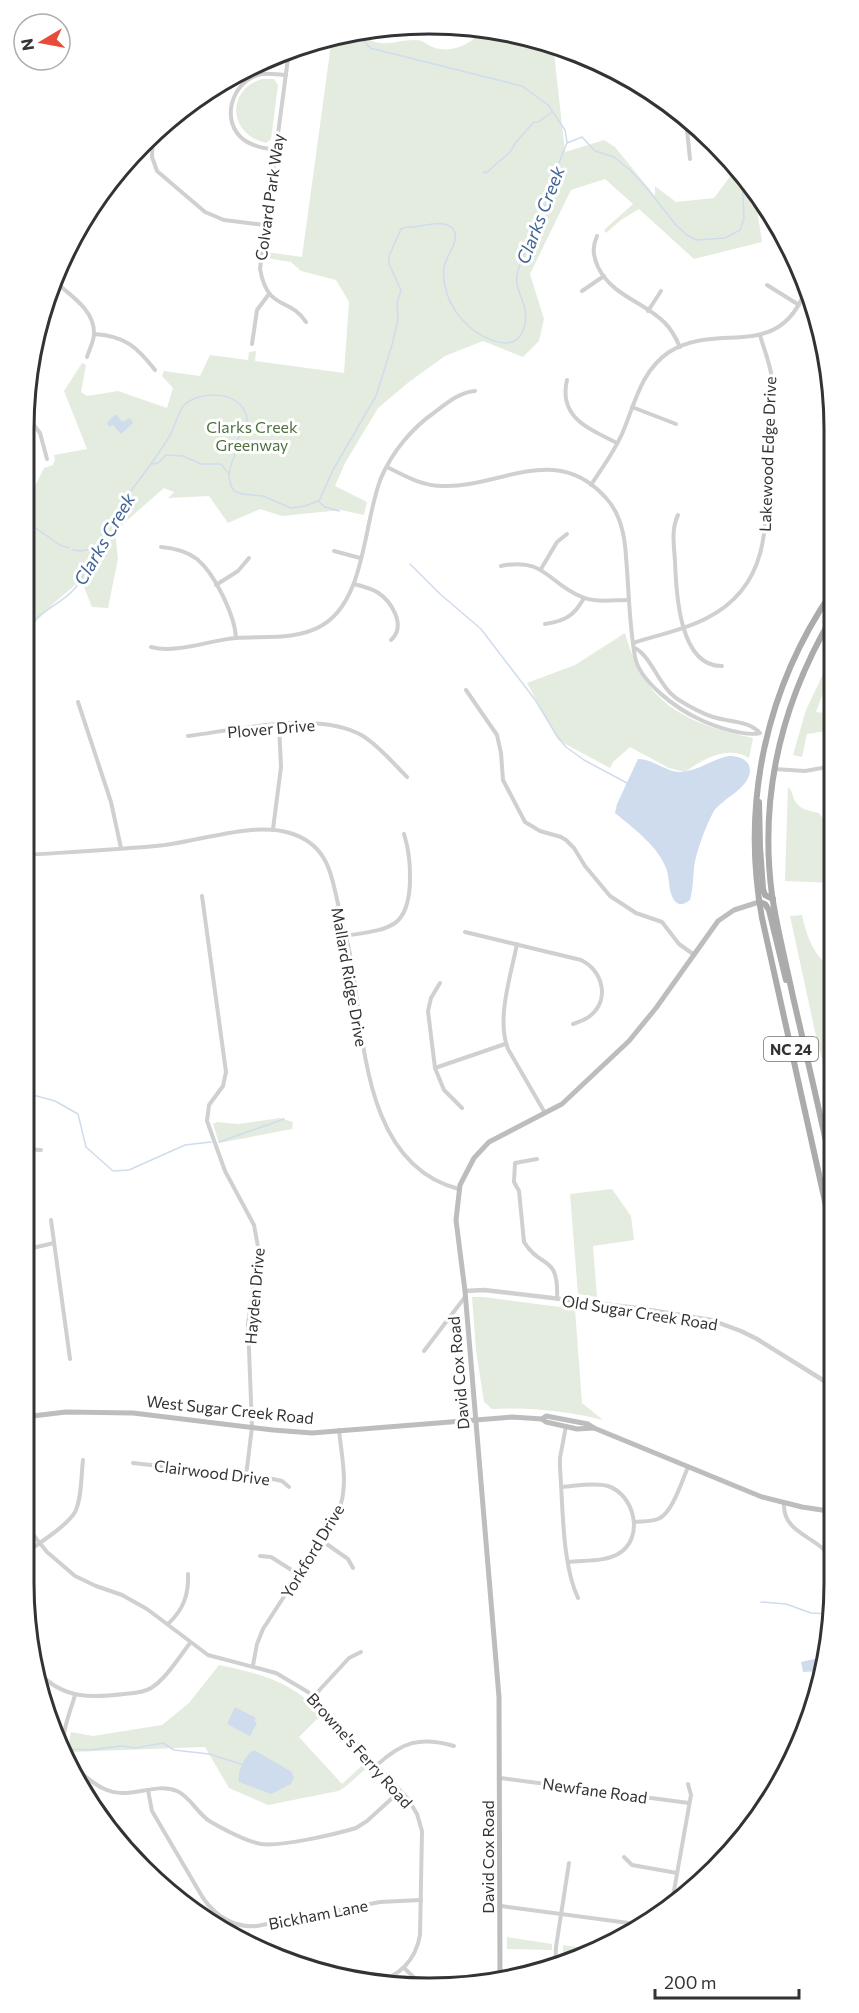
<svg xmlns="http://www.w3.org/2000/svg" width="859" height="2013" font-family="Commissioner,sans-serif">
<rect width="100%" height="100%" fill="#fff"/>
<g fill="#e4ecdf">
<path d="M483,28L553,44L565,152L604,140L615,147L655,196V186L676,202L714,198L729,178L733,161L755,196L762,242L694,259L639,209L621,220L606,233L604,230L633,204L605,179L571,190L530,274L544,319L539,341L523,357L483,341L445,356L409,382L378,408L345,463L335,486L367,502L364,515L341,510L282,516L260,509L228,523L209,496L168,498L174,492L164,488L115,531L118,559L108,608L92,607L81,580L54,603L24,634V559L34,523L24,516V493L29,498L44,468L53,465L55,460L54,455L87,449L64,391L82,363L86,365L81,392L87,396L118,391L167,408L173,388L162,376L164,371L200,376L210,355L248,360L249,352L256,351L255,361L344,373L349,302L336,280L301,271L291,262L266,258V252L302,257L332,37L362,32C376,51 395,40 414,40C425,40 426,45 435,48C454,53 473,44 483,28Z"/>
<path d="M262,79H274L278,85L271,139L266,143C229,135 225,90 262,79Z"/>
<path d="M625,633C645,705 685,723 753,738L749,758C728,745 703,759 685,772L669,768L630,747L613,762L610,768L558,740L527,683L575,665Z"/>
<path d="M832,655V669L816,712L832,714L833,730L807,734L802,757L793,755L806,710Z"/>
<path d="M788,787C794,793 792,796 795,801C800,810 811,811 819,813L833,832V883L785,881Z"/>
<path d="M802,915C807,936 813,956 833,969V992L832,993L833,1002L834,1090L819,1050L790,916Z"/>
<path d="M280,1118L293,1122L292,1129L219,1143L213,1124L217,1122L238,1124Z"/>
<path d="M612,1189L631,1216L634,1240L593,1246L597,1297L578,1294L570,1194Z"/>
<path d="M472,1297H484L575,1309L582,1403L603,1420C566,1411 531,1407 492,1409L484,1402L476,1350Z"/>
<path d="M219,1665C262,1674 292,1682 322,1714L299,1737L342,1784L366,1762L369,1766L345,1787L338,1791L268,1805L229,1788L205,1747L71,1752L69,1742L71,1732L93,1736L162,1725L189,1703Z"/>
<path d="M507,1937L552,1944V1950L507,1949Z"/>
<path d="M563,1945L598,1950L585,1956H563Z"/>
</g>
<g fill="#cfdcee">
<path d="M116,414L122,422L130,418L133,423L121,434L113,425L109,427L107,422Z"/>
<path d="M729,756C739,756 749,759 750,770C750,788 723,798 714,811C706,825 696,852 694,868C693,879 693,889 690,900C685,904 679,907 674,900C668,891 670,878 666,868C657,845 634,829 615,813L617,804L638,759C651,758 664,771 679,772C697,772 712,759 729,756Z"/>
<path d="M823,1657L821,1671L803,1672L801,1662Z"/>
<path d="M235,1707L256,1718L254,1721L257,1723L250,1736L227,1724Z"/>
<path d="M254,1750L292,1772L294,1778L291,1784L271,1794L239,1782C237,1772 245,1754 254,1750Z"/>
</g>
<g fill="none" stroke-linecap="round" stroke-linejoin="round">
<g stroke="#cfdcee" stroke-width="1.5">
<path d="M357,32L370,48L522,86L548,105L565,130L567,142"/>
<path d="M483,172L486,173L510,152L516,142L534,122H538L551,113"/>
<path d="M152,464L158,463L166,455L183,456L201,464H221L228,473"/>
<path d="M319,501L333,470L376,396L392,345L398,319L397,303L401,290L389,264V256L401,229C406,226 409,227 414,227C426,226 450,217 455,233C458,244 445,257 444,268C440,302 470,339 504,343C515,344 521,337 524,328C531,305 514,293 517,275C519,261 531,242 536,229C548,201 554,171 567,143L582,137L595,151L614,157L630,170L645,186L676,225L687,235L696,240L725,238L740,230L744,219L742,174"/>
<path d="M319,502L325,507L339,511"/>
<path d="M24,520L60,545L69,548"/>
<path d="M73,550L81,551L95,548"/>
<path d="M410,564L440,594L481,629L536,701L557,736L566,747L584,760L627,783"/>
<path d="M24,631C29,627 32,622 37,618C49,607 66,600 76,587C87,572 91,554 100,538C119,502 148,472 169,437C174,429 179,410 184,405C199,392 230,391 242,407C254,424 241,429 236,444C234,448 236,453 234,457C229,469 226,479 234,491L242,494L263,496L291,508L305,506L318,501"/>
<path d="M24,1084L33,1095L55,1101L78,1114L86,1147L113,1171L129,1170L185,1145L211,1142"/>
<path d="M219,1142L284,1119"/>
<path d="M761,1602L786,1604L811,1613L830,1614"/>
<path d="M69,1749L89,1750L122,1746L135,1748L163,1743L174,1750L209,1754L244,1765"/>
</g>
<g stroke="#d0d0d0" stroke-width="4">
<path d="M289,51L260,269C268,312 289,296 306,322"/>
<path d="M686,120L690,159"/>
<path d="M153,135L152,157L157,171L205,212L224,220L265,225"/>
<path d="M276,150C264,148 254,147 244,140C220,122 231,83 258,75C266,72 277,75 286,75"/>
<path d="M110,182L115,186"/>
<path d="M597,236C592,247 593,256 598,267C612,296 643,301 665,323C672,330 676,338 680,347"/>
<path d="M54,281C70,295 95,310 94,334C94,341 89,350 87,357"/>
<path d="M767,285L799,305"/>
<path d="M582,291L604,276"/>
<path d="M648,311L661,291"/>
<path d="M95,334C125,336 137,347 155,370"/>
<path d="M252,344L257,310L269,294"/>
<path d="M567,380C558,418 590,429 617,443"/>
<path d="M632,407L676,424"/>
<path d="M26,415L40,433L47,459"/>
<path d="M387,467C405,476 422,486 443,486C500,488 556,441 606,498C621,514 625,536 626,557C629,590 629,624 635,657C640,682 677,709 699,719C713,726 745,737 760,733C748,720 728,722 713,717C701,713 690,707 679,700C659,688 653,658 635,648"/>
<path d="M591,485C602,468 614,452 622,434C635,404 640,372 669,352C719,320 780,365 807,286"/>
<path d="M678,515C671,529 674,546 675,561C676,591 679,667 722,666"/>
<path d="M161,547C174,548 186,551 197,559C215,574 235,616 236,638"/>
<path d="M334,551L360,558"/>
<path d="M501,566C546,557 547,583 582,597C596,603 614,600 629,600"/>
<path d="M541,569L557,542L567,534"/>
<path d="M354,584C362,586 370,588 377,592C391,601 407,625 391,640"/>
<path d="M216,585L238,571L249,558"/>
<path d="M545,624C565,621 574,616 584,598"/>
<path d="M633,643C657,635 685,630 707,618C776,583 766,513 765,448C765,425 775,401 772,380C771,365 764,350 760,335"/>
<path d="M151,647C176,654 210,640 236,638C264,636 297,640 321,626C366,601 363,523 381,478C392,452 412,428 435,412C447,403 460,392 475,391"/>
<path d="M466,690L497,735L501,753L503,780L525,822L540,831L561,837L566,840L574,848L585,866L610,896L636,913L662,922L679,944L693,954"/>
<path d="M78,702L111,802L121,848"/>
<path d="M188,736C236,730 320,710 363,736C379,746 393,763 407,777"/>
<path d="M774,769L805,771L833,766"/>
<path d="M273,829L281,767L279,725"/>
<path d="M24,855C71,852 118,850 165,845C203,840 254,822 290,833C329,845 331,875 339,908C344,929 350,950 353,971C364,1046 367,1166 459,1189"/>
<path d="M202,896L226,1072L223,1086L209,1105L207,1121L225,1171L254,1225L259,1252L248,1324L252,1427L246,1476"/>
<path d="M465,932L581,960C602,970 611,999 590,1016C585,1020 579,1022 573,1024"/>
<path d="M345,936C361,933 382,932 395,923C416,908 411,856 404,834"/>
<path d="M517,944C511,975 496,1019 508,1049L545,1113"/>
<path d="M440,983L431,998L428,1011L435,1068L444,1090L462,1108"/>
<path d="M435,1068L505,1044"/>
<path d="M823,1127L834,1124"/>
<path d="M24,1149L41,1150"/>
<path d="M537,1159L515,1163L514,1182L519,1191L524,1242C541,1270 559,1253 557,1299"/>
<path d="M51,1220L70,1359"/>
<path d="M24,1250L54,1243"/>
<path d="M424,1351L465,1297"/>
<path d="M566,1426L560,1458V1468C563,1507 562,1564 578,1598"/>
<path d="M133,1463L273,1479L282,1481L289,1487"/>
<path d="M562,1487C576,1486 594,1482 608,1486C635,1495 645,1539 618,1554C604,1562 584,1560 568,1562"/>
<path d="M784,1503C782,1536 823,1536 833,1563"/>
<path d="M24,1518L35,1537L47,1552L75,1576L96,1586L122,1595L147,1609L208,1655L276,1673L308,1692L408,1799L417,1814L422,1831L420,1935C416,1959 400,1977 375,1982"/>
<path d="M634,1522C642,1521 650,1522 658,1519C672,1514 682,1481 688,1467"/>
<path d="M321,1540L348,1559L353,1568"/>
<path d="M24,1554C38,1544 67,1526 75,1512C82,1498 81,1476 83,1460"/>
<path d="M260,1556L271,1557L298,1574"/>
<path d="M168,1624C183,1610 189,1595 188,1574"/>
<path d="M253,1665L257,1644L263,1629L338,1513C349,1485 342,1460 339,1430"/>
<path d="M39,1673C64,1699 91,1698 124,1694C133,1693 143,1693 151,1688C165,1680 180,1656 190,1643"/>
<path d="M75,1695C70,1714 55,1744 69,1762C73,1767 81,1772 86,1777C98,1786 107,1793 123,1793C141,1793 160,1784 177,1791C192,1798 197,1814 211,1822C225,1830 245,1841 261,1844C281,1847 336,1834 356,1828L367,1821L400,1791"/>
<path d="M314,1696L349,1658L361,1652"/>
<path d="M377,1765C402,1742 420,1736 454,1746"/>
<path d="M500,1778L689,1803"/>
<path d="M148,1790L152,1811L203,1898C216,1917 235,1928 257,1926L380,1902L421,1900"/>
<path d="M624,1857L632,1865L677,1873"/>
<path d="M672,1902L691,1795L688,1784"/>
<path d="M501,1906L644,1925"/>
<path d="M232,1937L235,1924"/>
<path d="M404,1968L420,1983"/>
<path d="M555,1969L556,1947L569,1863"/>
</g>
<path stroke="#d0d0d0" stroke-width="4.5" d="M465,1291L484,1290L637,1308L711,1320L741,1331L757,1339L834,1387"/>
<g stroke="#bdbdbd" stroke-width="5">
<path d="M24,1417L66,1412L133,1413L273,1430L312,1433L512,1417L542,1419L546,1416L588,1424L594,1428L762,1497L802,1507L835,1512"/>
<path d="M542,1419L546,1422L577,1429L594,1428"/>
<path d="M500,1982L499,1697L465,1291L456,1220L460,1185L474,1158L489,1142L562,1104L629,1041L656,1008L718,921L734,910L759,902"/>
</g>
<g stroke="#ababab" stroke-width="6">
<path d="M832,592C766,688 741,803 762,918L834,1242"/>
<path d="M832,617C782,702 759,796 772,895C777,929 786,963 793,997C807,1057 821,1118 834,1178"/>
<path d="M759,802L760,847L763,889L765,895L773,899"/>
<path d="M759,902L765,904L769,910L786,980"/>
</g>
</g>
<g text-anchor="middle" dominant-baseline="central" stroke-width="6" stroke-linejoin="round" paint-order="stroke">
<rect fill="#fff" stroke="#707070" stroke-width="1.5" x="764" y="1037" width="54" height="24" rx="4.5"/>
<g font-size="15" font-weight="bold" fill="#333">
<text x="791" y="1049">NC 24</text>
</g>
<g font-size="16" fill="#333" stroke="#fff">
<text transform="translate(269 197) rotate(-82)">Colvard Park Way</text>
<text transform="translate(767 454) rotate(-88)">Lakewood Edge Drive</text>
<text transform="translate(271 728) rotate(-5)">Plover Drive</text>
<text transform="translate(350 977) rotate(80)">Mallard Ridge Drive</text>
<text transform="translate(254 1296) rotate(-85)">Hayden Drive</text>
<text transform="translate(640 1312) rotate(9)">Old Sugar Creek Road</text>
<text transform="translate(458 1373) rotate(-95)">David Cox Road</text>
<text transform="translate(230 1409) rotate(6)">West Sugar Creek Road</text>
<text transform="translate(212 1472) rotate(7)">Clairwood Drive</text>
<text transform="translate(312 1551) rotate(-59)">Yorkford Drive</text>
<text transform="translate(360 1750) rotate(48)">Browne's Ferry Road</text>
<text transform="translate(595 1790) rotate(8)">Newfane Road</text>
<text transform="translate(487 1857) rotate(-90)">David Cox Road</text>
<text transform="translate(318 1914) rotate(-11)">Bickham Lane</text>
</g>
<g font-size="16" fill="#4d703f" stroke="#fff">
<text x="252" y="426">Clarks Creek<tspan x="252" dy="18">Greenway</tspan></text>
</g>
<g font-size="18" font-style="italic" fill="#3f6597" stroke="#fff">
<text transform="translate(540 215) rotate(-69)">Clarks Creek</text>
<text transform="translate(104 539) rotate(-60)">Clarks Creek</text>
</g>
</g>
<path d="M0 0H859V2013H0ZM429 34H429A395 395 0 0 1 824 429V1583A395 395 0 0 1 429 1978H429A395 395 0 0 1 34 1583V429A395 395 0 0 1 429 34Z" fill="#fff" fill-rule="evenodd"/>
<path fill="none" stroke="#333" stroke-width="3" d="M429 34H429A395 395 0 0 1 824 429V1583A395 395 0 0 1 429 1978H429A395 395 0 0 1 34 1583V429A395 395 0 0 1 429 34Z"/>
<g transform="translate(42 42) rotate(260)"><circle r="28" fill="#ffffff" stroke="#adadad" stroke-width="1.5"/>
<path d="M0-4.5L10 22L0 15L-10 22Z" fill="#e64c39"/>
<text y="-9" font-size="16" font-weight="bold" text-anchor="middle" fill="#333333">N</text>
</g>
<path d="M655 1989v9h144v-9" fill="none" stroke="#333333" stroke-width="3"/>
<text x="664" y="1989" font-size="18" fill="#333333" stroke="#ffffff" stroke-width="4.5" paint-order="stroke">200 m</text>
</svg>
